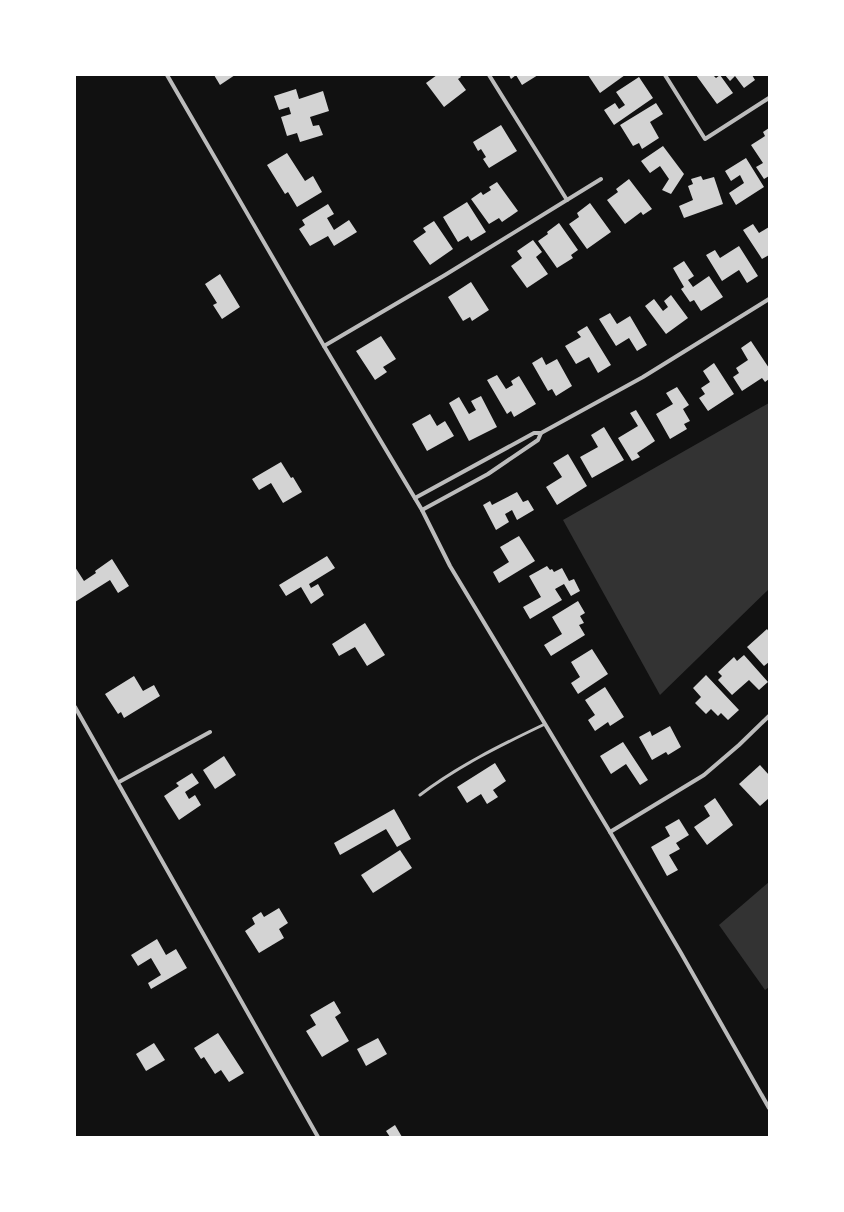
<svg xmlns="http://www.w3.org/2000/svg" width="844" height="1212" font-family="'Noto Sans',sans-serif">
<rect width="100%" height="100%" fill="#111"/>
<g fill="#333">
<path d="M769,403V589L660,695L563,520Z"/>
<path d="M769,882V987L765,990L719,925Z"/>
</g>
<g fill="#d3d3d3">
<path d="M214,75H235L220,85Z"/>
<path d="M437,75H460L461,77L458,79L466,90L444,107L426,83Z"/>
<path d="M509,75H538L522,85L516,75L511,79Z"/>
<path d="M588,75H625L600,93Z"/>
<path d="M696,75H713L716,78L720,75L733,93L717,104Z"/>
<path d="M725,75H752L755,80L744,88L735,76L730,81Z"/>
<path d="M639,77L653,98L614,125L604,110L615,103L619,109L625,105L616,92Z"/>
<path d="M296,89L299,99L323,91L329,111L310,117L313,126L319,125L323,135L300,142L297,133L287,136L281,117L291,114L289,107L279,110L274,96Z"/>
<path d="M656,103L663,114L650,122L659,138L642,149L639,143L633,146L620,125Z"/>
<path d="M501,125L517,151L489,168L483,159L486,157L481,149L478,151L473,142Z"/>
<path d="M769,128V176L764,179L756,167L763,163L751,145L765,136L763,132Z"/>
<path d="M663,146L684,174L671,194L662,190L669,179L660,166L650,173L641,161Z"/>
<path d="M287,153L305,181L313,176L322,192L297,207L288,192L285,194L267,165Z"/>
<path d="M746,158L764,187L736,205L729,193L744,183L740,175L731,181L725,171Z"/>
<path d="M701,176L703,180L714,177L723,204L684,218L679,206L693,200L688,186L693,184L691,179Z"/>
<path d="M629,179L652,209L643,215L641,212L625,224L607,200L618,192L616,189Z"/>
<path d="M497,182L518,211L502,222L499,218L489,224L471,199L481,192L483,195L491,190L489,187Z"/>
<path d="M467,202L486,232L471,241L468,236L458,242L443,217Z"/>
<path d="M590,203L611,232L587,249L569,224L579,217L577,213Z"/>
<path d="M328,204L334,214L327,218L334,230L349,220L357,232L334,246L328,236L310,246L299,229L305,225L302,220Z"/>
<path d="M434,221L453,249L430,265L413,241L426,232L423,228Z"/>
<path d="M559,223L578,250L571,255L573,258L557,268L538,241L548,234L547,232Z"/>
<path d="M753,224L759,233L769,227V255L762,259L743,230Z"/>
<path d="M533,240L542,252L536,257L548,274L527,288L511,266L522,258L517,251Z"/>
<path d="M739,246L758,276L747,283L739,270L722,281L706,255L715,250L720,258Z"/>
<path d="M684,261L694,276L688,280L693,287L709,276L723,297L701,311L694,300L690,302L681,289L684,287L673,268Z"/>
<path d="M220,274L240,307L222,319L213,305L217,303L205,284Z"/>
<path d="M471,282L489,310L472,321L470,317L463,321L448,297Z"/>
<path d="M671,295L688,318L666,334L645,306L654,299L663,311L668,307L664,301Z"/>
<path d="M610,313L617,324L630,316L647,345L637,351L629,338L616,346L599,319Z"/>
<path d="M587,326L611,365L598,373L589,357L576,364L565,346L581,337L577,332Z"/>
<path d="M381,336L396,359L383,367L387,372L375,380L356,351Z"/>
<path d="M751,341L769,368V379L765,382L762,378L742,391L733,377L739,373L736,368L748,360L741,348Z"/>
<path d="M542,357L546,365L557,359L572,386L556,396L552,389L548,391L532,363Z"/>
<path d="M714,363L734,394L708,411L699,398L705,394L701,388L710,382L703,371Z"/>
<path d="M497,375L506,389L513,385L511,381L519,376L536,404L514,417L511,411L507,414L487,380Z"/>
<path d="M677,387L689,405L683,409L690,421L684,424L687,429L670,439L656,414L673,404L666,393Z"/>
<path d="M481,396L497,427L469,441L449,403L459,397L469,414L476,410L471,401Z"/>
<path d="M636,410L655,441L637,453L640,457L632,461L618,438L638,426L630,413Z"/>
<path d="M430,414L437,426L445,421L454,436L427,451L412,424Z"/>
<path d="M604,427L624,460L592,478L580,457L598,447L591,435Z"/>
<path d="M568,454L587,486L557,505L546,487L562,477L553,463Z"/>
<path d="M281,462L291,478L293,477L302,492L283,503L271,483L259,490L252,479Z"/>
<path d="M517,492L523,502L528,500L534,510L517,520L512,510L505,514L509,522L496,530L483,505L490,501L492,505Z"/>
<path d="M519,536L535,561L499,583L493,572L509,562L500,547Z"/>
<path d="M327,556L335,568L309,584L311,588L318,584L324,595L311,604L301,587L286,596L279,585Z"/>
<path d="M112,559L129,586L118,593L110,580L75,602V567L84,581L96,573L95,571Z"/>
<path d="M547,566L550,570L552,569L554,572L562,568L569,581L574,579L580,591L571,596L564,584L555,589L562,600L530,619L523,607L541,597L529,576Z"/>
<path d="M578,601L585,613L580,616L584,623L579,625L585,635L551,656L544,645L562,634L552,617Z"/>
<path d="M365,623L385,655L367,666L355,647L339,656L332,644Z"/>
<path d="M767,629L769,632V662L764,666L747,647Z"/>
<path d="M592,649L608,674L578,694L571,683L580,677L571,662Z"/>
<path d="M744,655L768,682L759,690L749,680L732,695L718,680L722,676L718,672L734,657L737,661Z"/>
<path d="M706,675L739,710L728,720L721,713L718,716L711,709L706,714L695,703L701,697L693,688Z"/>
<path d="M134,676L143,691L154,685L160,696L124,718L121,712L118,714L105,694Z"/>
<path d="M605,687L624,717L610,726L608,722L595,731L588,720L595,715L585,700Z"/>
<path d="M670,726L681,747L668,755L666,752L652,760L639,737L650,731L652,736Z"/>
<path d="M623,742L648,780L640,785L626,764L611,774L600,756Z"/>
<path d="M224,756L236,775L215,789L203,770Z"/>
<path d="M495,763L506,781L493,790L498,797L487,804L481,794L467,803L457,787Z"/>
<path d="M760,765L769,775V798L760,806L739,784Z"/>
<path d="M192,773L199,783L185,792L189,799L195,795L201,805L179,820L164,796L179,786L176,783Z"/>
<path d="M715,798L733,825L707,845L694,827L710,816L704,806Z"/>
<path d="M394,809L411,839L397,847L386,829L340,855L334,843Z"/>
<path d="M679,819L689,835L676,843L680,849L669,855L678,870L667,876L651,847L670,836L665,827Z"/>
<path d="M400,850L412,868L373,893L361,875Z"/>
<path d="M279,908L288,923L279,929L284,938L259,953L245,931L255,924L252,918L261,912L264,917Z"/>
<path d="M157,939L166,955L176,949L187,968L151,989L148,983L161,975L151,958L138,966L131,955Z"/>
<path d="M334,1001L341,1013L335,1017L349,1041L322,1057L306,1031L316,1025L310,1015Z"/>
<path d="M218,1033L244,1073L229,1082L221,1070L215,1074L204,1057L201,1059L194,1048Z"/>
<path d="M378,1038L387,1054L366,1066L357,1049Z"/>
<path d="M154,1043L165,1060L146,1071L136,1054Z"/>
<path d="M395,1125L402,1137H390L386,1131Z"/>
</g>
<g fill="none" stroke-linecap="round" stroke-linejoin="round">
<path stroke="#bcbcbc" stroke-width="3" d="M420,795C458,766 501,745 545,724"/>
<g stroke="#bcbcbc" stroke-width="4">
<path d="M167,75L324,346L422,510L450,566L610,832L681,953L769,1108"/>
<path d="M489,75L567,200"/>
<path d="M665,75L705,139L769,98"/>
<path d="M324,346L445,275L601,179"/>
<path d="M415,498L534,433H541L643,377L769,299"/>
<path d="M422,510L488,474L538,440L541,433"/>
<path d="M75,707L318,1137"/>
<path d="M119,782L210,732"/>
<path d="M610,832L704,775L739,745L769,716"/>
</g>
</g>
<rect width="844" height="1212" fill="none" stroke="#ffffff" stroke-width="152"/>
</svg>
